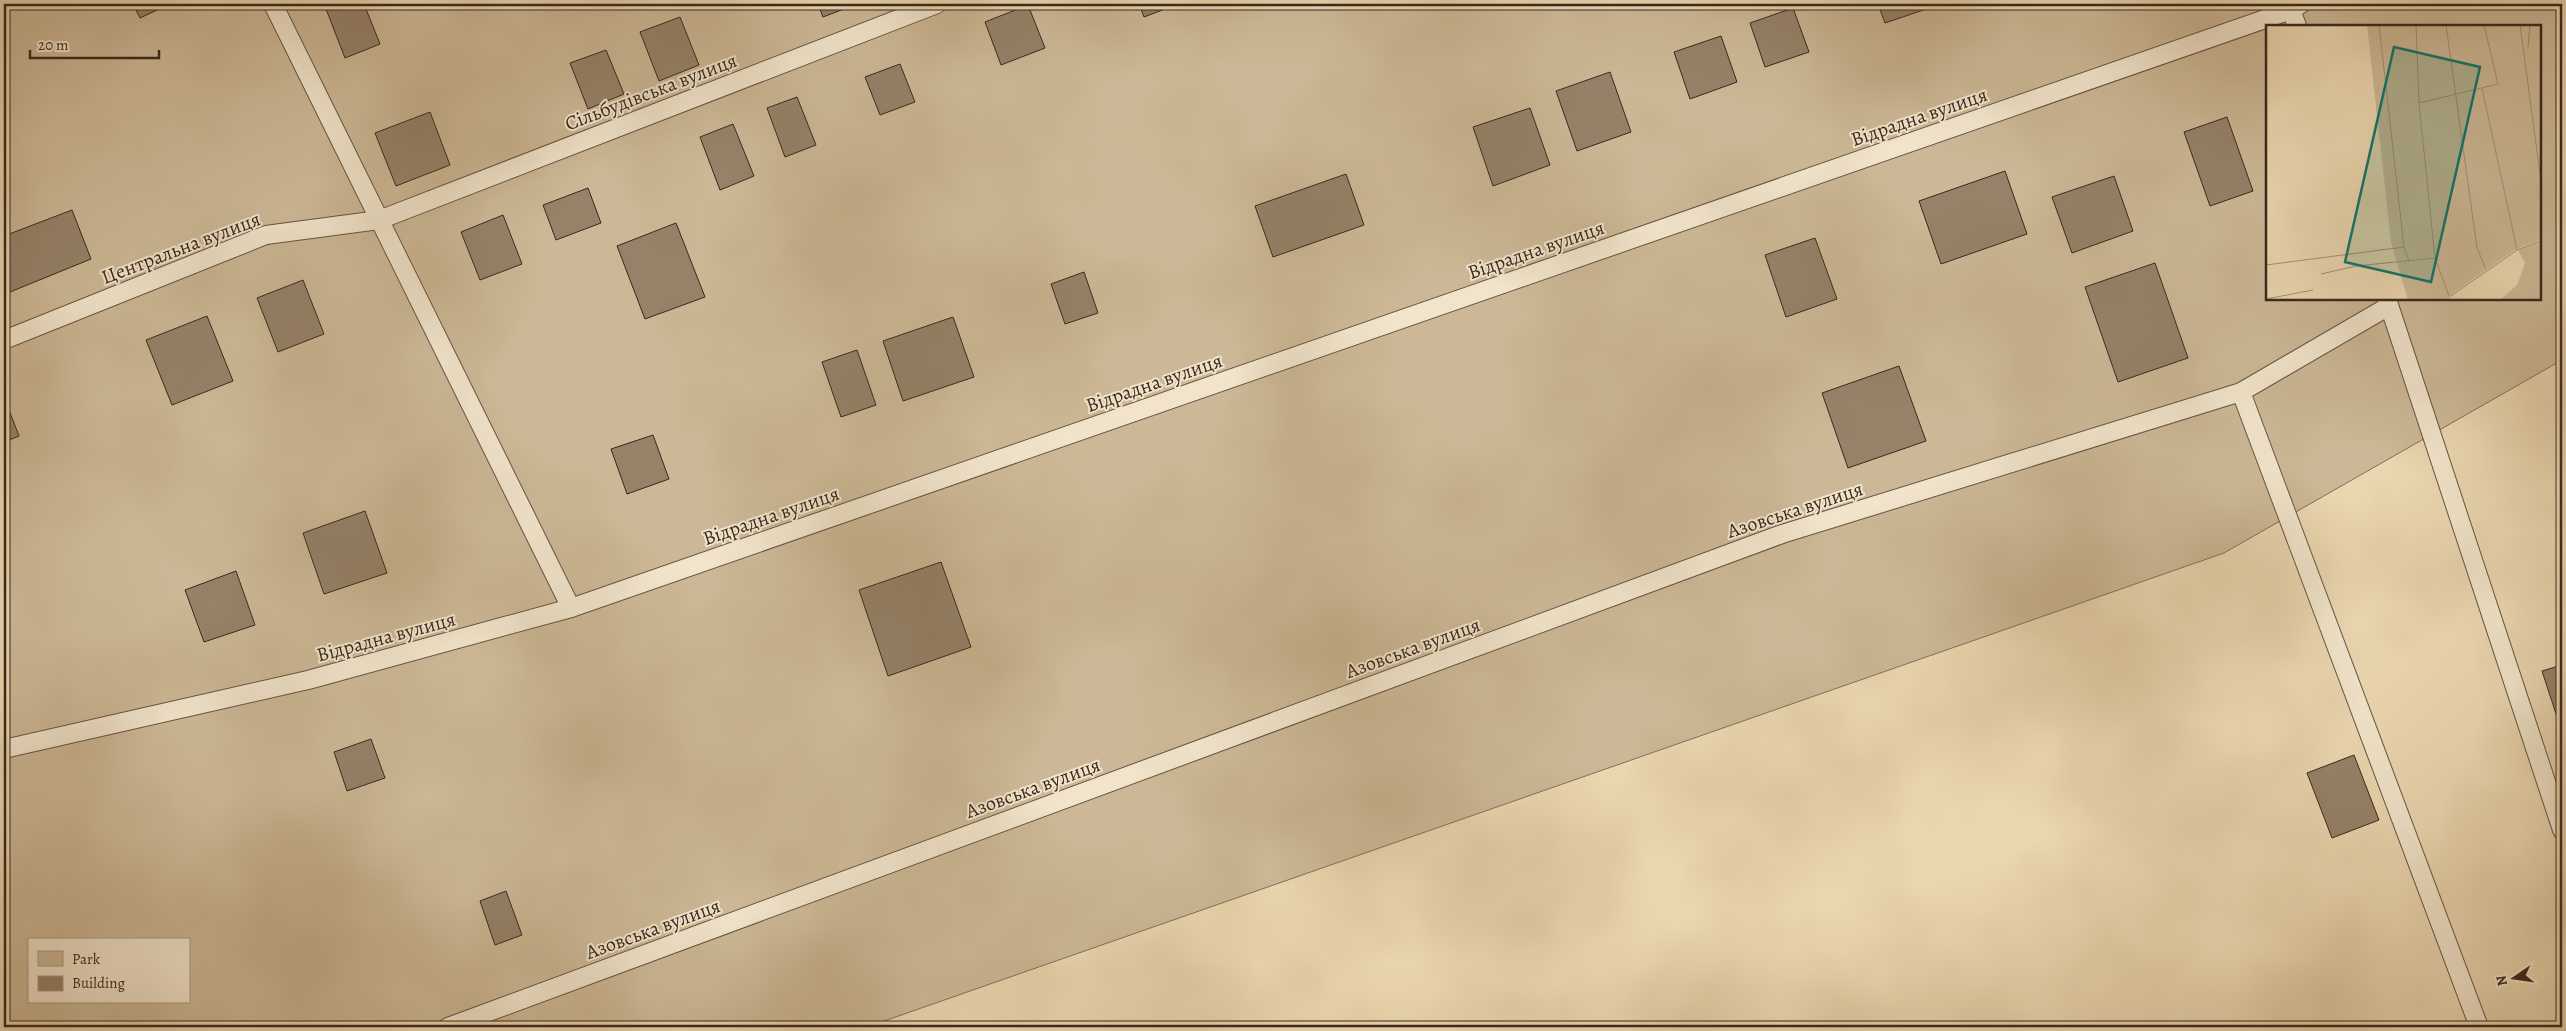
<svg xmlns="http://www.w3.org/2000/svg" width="2566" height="1031" font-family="Alegreya,serif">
<rect width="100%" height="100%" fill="#ead6af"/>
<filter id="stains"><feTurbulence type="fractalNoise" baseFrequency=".004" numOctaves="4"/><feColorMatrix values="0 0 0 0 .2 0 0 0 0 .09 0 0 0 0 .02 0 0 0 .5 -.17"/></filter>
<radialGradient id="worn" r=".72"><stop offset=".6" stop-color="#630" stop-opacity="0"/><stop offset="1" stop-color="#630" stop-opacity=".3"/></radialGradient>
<path fill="#ccb896" stroke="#82705a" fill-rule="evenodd" d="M4,4H2562V360L2224,553L867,1027H4ZM2267,26H2540V299H2267ZM29,940H189V1002H29Z"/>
<g fill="#958269" stroke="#39281e">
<path d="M133,4H170L140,18Z"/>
<path d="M339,4H364L380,44L345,58L326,9Z"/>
<path d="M818,4H857L823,17Z"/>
<path d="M1139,4H1178L1144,17Z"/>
<path d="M1878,4H1935V6L1885,23Z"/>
<path d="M1028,5L1045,48L1001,65L985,22Z"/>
<path d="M1793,8L1809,52L1765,67L1750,23Z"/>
<path d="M680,17L699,65L659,81L640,32Z"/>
<path d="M1721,36L1737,82L1690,99L1674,52Z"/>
<path d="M606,50L624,94L588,109L570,63Z"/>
<path d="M900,64L915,102L880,115L865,77Z"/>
<path d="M1610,72L1631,132L1577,151L1556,91Z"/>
<path d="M797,97L816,145L785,157L767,108Z"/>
<path d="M1530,108L1550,165L1493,186L1473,127Z"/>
<path d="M430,112L450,165L396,186L375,133Z"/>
<path d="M2227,117L2253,191L2210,206L2184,132Z"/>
<path d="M733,124L754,176L720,190L700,137Z"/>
<path d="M2005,171L2027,234L1941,264L1919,201Z"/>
<path d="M1346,174L1364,225L1273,257L1255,206Z"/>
<path d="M2114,176L2133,231L2072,253L2052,197Z"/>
<path d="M588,188L601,223L556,240L543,205Z"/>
<path d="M72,210L91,259L10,292L4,277V236Z"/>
<path d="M503,215L522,264L480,280L461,232Z"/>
<path d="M676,223L705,297L645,319L617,246Z"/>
<path d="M1815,238L1837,299L1786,317L1765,255Z"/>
<path d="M2155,263L2188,358L2118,382L2085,287Z"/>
<path d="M1084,272L1098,313L1065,324L1051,284Z"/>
<path d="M303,280L324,334L278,352L257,298Z"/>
<path d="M207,316L233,381L172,405L146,340Z"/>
<path d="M953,317L974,377L903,401L883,341Z"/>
<path d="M857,350L876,405L841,417L822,362Z"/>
<path d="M1899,366L1926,441L1848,468L1822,393Z"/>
<path d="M4,397L19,436L4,442Z"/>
<path d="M653,435L669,479L627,494L611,449Z"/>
<path d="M365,511L387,573L324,594L303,533Z"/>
<path d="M941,562L971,647L888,676L859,590Z"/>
<path d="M236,571L255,625L204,642L185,590Z"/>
<path d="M2562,665V732L2542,671Z"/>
<path d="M371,739L385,778L347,791L334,752Z"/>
<path d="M2354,755L2379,820L2332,838L2307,773Z"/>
<path d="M506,891L522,935L495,945L480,901Z"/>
</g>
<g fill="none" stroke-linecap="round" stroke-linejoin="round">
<defs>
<g id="lane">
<path d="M273,4L571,608"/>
<path d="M2291,10L2297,26"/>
<path d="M2387,299L2562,830"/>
<path d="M4,340L266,235L379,220L937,4"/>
<path d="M2241,392L2479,1027"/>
<path d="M4,749L308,680L571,608L2291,10L2301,4"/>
<path d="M448,1027L1782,534L2241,392L2389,306"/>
</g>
</defs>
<use href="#lane" stroke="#655442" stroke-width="20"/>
<use href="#lane" stroke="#f1e4cb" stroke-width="18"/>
</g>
<g text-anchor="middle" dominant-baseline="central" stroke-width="4" stroke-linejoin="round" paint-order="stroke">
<g font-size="20" fill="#39281e" stroke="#f1e4cb">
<text transform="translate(651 92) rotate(-21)">Сільбудівська вулиця</text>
<text transform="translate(1919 117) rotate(-19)">Відрадна вулиця</text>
<text transform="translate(181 248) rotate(-21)">Центральна вулиця</text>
<text transform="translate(1536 250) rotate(-19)">Відрадна вулиця</text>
<text transform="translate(1154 383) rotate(-19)">Відрадна вулиця</text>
<text transform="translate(1795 510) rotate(-18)">Азовська вулиця</text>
<text transform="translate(771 516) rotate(-19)">Відрадна вулиця</text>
<text transform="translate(386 637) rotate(-15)">Відрадна вулиця</text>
<text transform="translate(1413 648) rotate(-20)">Азовська вулиця</text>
<text transform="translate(1033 788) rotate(-20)">Азовська вулиця</text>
<text transform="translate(653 929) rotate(-20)">Азовська вулиця</text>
</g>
</g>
<g transform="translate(2266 25)">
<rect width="275" height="275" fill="#ead6af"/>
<path d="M101,0H275V215L250,224L177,275H142L125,217ZM275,217V275H234L251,260L259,238L252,225Z" fill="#ccb896"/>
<path fill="none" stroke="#a39075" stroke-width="1" d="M113,0L138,222L143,236M150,0L153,78L169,233L183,271M180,0L211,223L220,244M254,0L275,156M262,22L264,0M216,63L251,225M153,78L232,59L218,0M0,240L138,222M55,249L90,241L169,233M0,274L47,265M179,275L251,225L275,216"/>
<path fill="#0f766e" fill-opacity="0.15" stroke="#0f766e" stroke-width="2.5" d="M128,22L214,42L165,257L79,237Z"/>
<rect width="275" height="275" fill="none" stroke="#39281e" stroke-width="2.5"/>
</g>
<rect width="2566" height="1031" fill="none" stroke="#ead6af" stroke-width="20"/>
<rect x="5" y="5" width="2556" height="1021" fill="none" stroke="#39281e" stroke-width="2.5"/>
<rect x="10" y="10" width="2546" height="1011" fill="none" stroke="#39281e"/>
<rect x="28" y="938" width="162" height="65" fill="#f1e4cb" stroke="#a79986"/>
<rect x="38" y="951" width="25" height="15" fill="#ccb896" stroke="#a79986"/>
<text x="72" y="964" font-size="15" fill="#39281e">Park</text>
<rect x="38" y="976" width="25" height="15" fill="#958269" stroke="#a79986"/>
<text x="72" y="988" font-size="15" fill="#39281e">Building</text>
<g transform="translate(2514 978) rotate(257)" stroke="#f1e4cb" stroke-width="4" paint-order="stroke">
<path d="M0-4L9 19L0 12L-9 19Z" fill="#39281e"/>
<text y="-8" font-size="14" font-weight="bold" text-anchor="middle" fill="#39281e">N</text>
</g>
<path d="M30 50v8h129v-8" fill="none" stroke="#39281e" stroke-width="2.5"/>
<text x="38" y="50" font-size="15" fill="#39281e" stroke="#f1e4cb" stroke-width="4" paint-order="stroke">20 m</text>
<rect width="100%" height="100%" filter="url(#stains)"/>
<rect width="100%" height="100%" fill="url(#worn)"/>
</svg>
